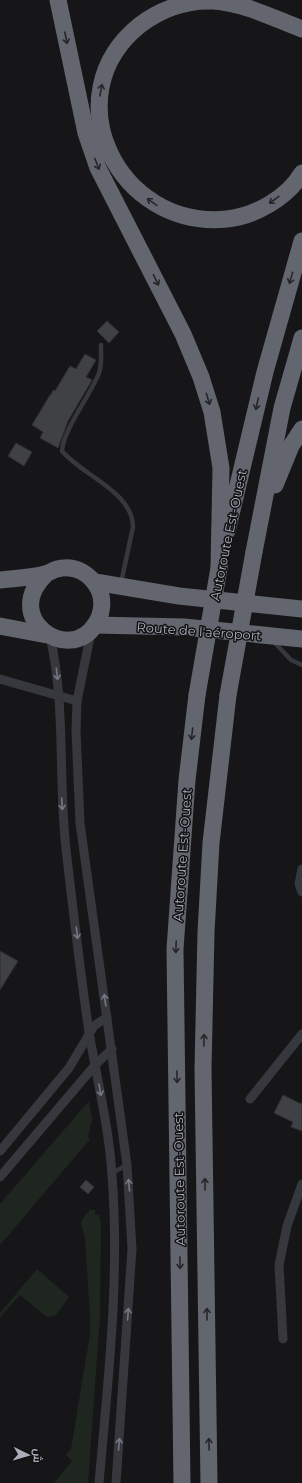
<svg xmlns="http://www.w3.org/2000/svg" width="302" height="1483" font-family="Montserrat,Cairo,sans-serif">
<rect width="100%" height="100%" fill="#161618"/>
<g fill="#1e261f">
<path d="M89,1101L92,1119L88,1137L90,1139L0,1245V1204Z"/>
<path d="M90,1210H95V1214L99,1215L101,1223L100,1317L88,1483H54L72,1461L66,1455L71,1449L90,1334V1316L85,1238L81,1223L83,1218Z"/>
<path d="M37,1269L69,1297L55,1316L47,1317L20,1295L0,1317V1313Z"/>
</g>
<g fill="#404145" stroke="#303034">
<path d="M107,321L119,332L109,343L97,331Z"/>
<path d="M85,354L96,360L86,377L92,380L68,421L58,448L40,438L43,432L32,425L50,395H51L53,390L55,391L70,366L76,369Z"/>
<path d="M16,443L32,452L24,466L8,456Z"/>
<path d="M0,951L18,961L0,990Z"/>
<path d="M283,1095L301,1104L302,1102V1131L291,1127L293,1122L274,1113Z"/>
<path d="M86,1180L94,1187L88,1194L80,1187Z"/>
</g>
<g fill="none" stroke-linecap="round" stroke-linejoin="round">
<g stroke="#37383d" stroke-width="4.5">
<path d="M101,345C101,355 102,365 99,373C90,396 63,430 62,451C83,476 133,492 133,527L121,583"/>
<path d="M274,642L291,660L302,665"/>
<path d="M112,1173L127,1165"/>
</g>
<g stroke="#37383d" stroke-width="9">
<path d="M91,632L77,701L76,731L80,823L127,1165L132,1249L116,1483"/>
<path d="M50,636C66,706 58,778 66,849C73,910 80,971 89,1032C97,1080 109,1127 112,1175C120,1278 108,1381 99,1483"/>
<path d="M0,679L77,701"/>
<path d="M302,869L299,884L302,892"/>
<path d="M250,1099L302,1034"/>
<path d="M0,1151L69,1068L94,1026L107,1017"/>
<path d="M0,1177L96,1064L112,1049"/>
<path d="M283,1339L279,1265L287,1226L302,1184"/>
</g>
<g stroke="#63666e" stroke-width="17">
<path d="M58,0L86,133L98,168L183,334L201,377L212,412L221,468L219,568"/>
<path d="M302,29C273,18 244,3 213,1C187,0 161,9 140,25C52,95 118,230 227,219C255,216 287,198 302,173"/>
<path d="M275,485L291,446L302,429"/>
<path d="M227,531L265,372L302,241"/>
<path d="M254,552L282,408L302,338"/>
<path d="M0,580C15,578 31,578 45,574C49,573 53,570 57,569C75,564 91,574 99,590C104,601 102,615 95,625C69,665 0,618 46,574"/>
<path d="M95,582L179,596L302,609"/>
<path d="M95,625L184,627L302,639"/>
<path d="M0,626L47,635"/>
<path d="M182,1483L175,949L187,780L197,695"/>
<path d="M209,1483L203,1069L206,932L211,843L228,695"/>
</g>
<g stroke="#63666e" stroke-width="17">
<path d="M197,695L219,568"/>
<path d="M228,695L254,552"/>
</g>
</g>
<defs><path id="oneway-shaft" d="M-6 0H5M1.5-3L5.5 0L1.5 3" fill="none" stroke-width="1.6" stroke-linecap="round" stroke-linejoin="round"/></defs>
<g stroke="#26262a">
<use href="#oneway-shaft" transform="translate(66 38) rotate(79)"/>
<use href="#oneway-shaft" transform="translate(101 90) rotate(-79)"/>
<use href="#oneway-shaft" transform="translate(97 164) rotate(69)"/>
<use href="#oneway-shaft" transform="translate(274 200) rotate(143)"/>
<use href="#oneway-shaft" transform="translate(152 202) rotate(-145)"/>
<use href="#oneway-shaft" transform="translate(291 278) rotate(106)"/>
<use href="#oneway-shaft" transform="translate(156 280) rotate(64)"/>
<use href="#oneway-shaft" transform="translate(208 399) rotate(73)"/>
<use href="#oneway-shaft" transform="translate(257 404) rotate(103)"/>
<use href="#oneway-shaft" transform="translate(192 734) rotate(97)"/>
<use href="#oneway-shaft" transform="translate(176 947) rotate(92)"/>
<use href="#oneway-shaft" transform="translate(204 1040) rotate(-89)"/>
<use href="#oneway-shaft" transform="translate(177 1077) rotate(89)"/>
<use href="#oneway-shaft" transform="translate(205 1184) rotate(-91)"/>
<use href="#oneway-shaft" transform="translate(180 1263) rotate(89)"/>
<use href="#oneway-shaft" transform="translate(207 1314) rotate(-91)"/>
<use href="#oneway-shaft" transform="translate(209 1444) rotate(-91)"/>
</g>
<g stroke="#757881">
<use href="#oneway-shaft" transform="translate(57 674) rotate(83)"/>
<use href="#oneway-shaft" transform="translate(62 804) rotate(87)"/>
<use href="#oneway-shaft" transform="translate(77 933) rotate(83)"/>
<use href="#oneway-shaft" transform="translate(105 1000) rotate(-98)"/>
<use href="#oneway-shaft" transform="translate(100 1090) rotate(80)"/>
<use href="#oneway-shaft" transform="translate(129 1185) rotate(-95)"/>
<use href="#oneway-shaft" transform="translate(128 1314) rotate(-86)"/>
<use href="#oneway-shaft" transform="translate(119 1444) rotate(-86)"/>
</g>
<g text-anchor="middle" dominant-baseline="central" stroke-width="3" stroke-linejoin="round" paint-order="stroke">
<g font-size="13" fill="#a8adb8" stroke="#111113">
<text transform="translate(228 535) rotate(-78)">Autoroute Est-Ouest</text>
<text transform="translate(199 631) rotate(4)">Route de l'aéroport</text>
<text transform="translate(182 855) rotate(-86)">Autoroute Est-Ouest</text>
<text transform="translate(179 1179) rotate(-91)">Autoroute Est-Ouest</text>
</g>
</g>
<g transform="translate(28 1455) rotate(95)" stroke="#111113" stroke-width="3" paint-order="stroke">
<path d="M0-3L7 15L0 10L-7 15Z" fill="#a8adb8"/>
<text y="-6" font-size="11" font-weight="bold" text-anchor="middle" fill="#a8adb8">ش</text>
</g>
</svg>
